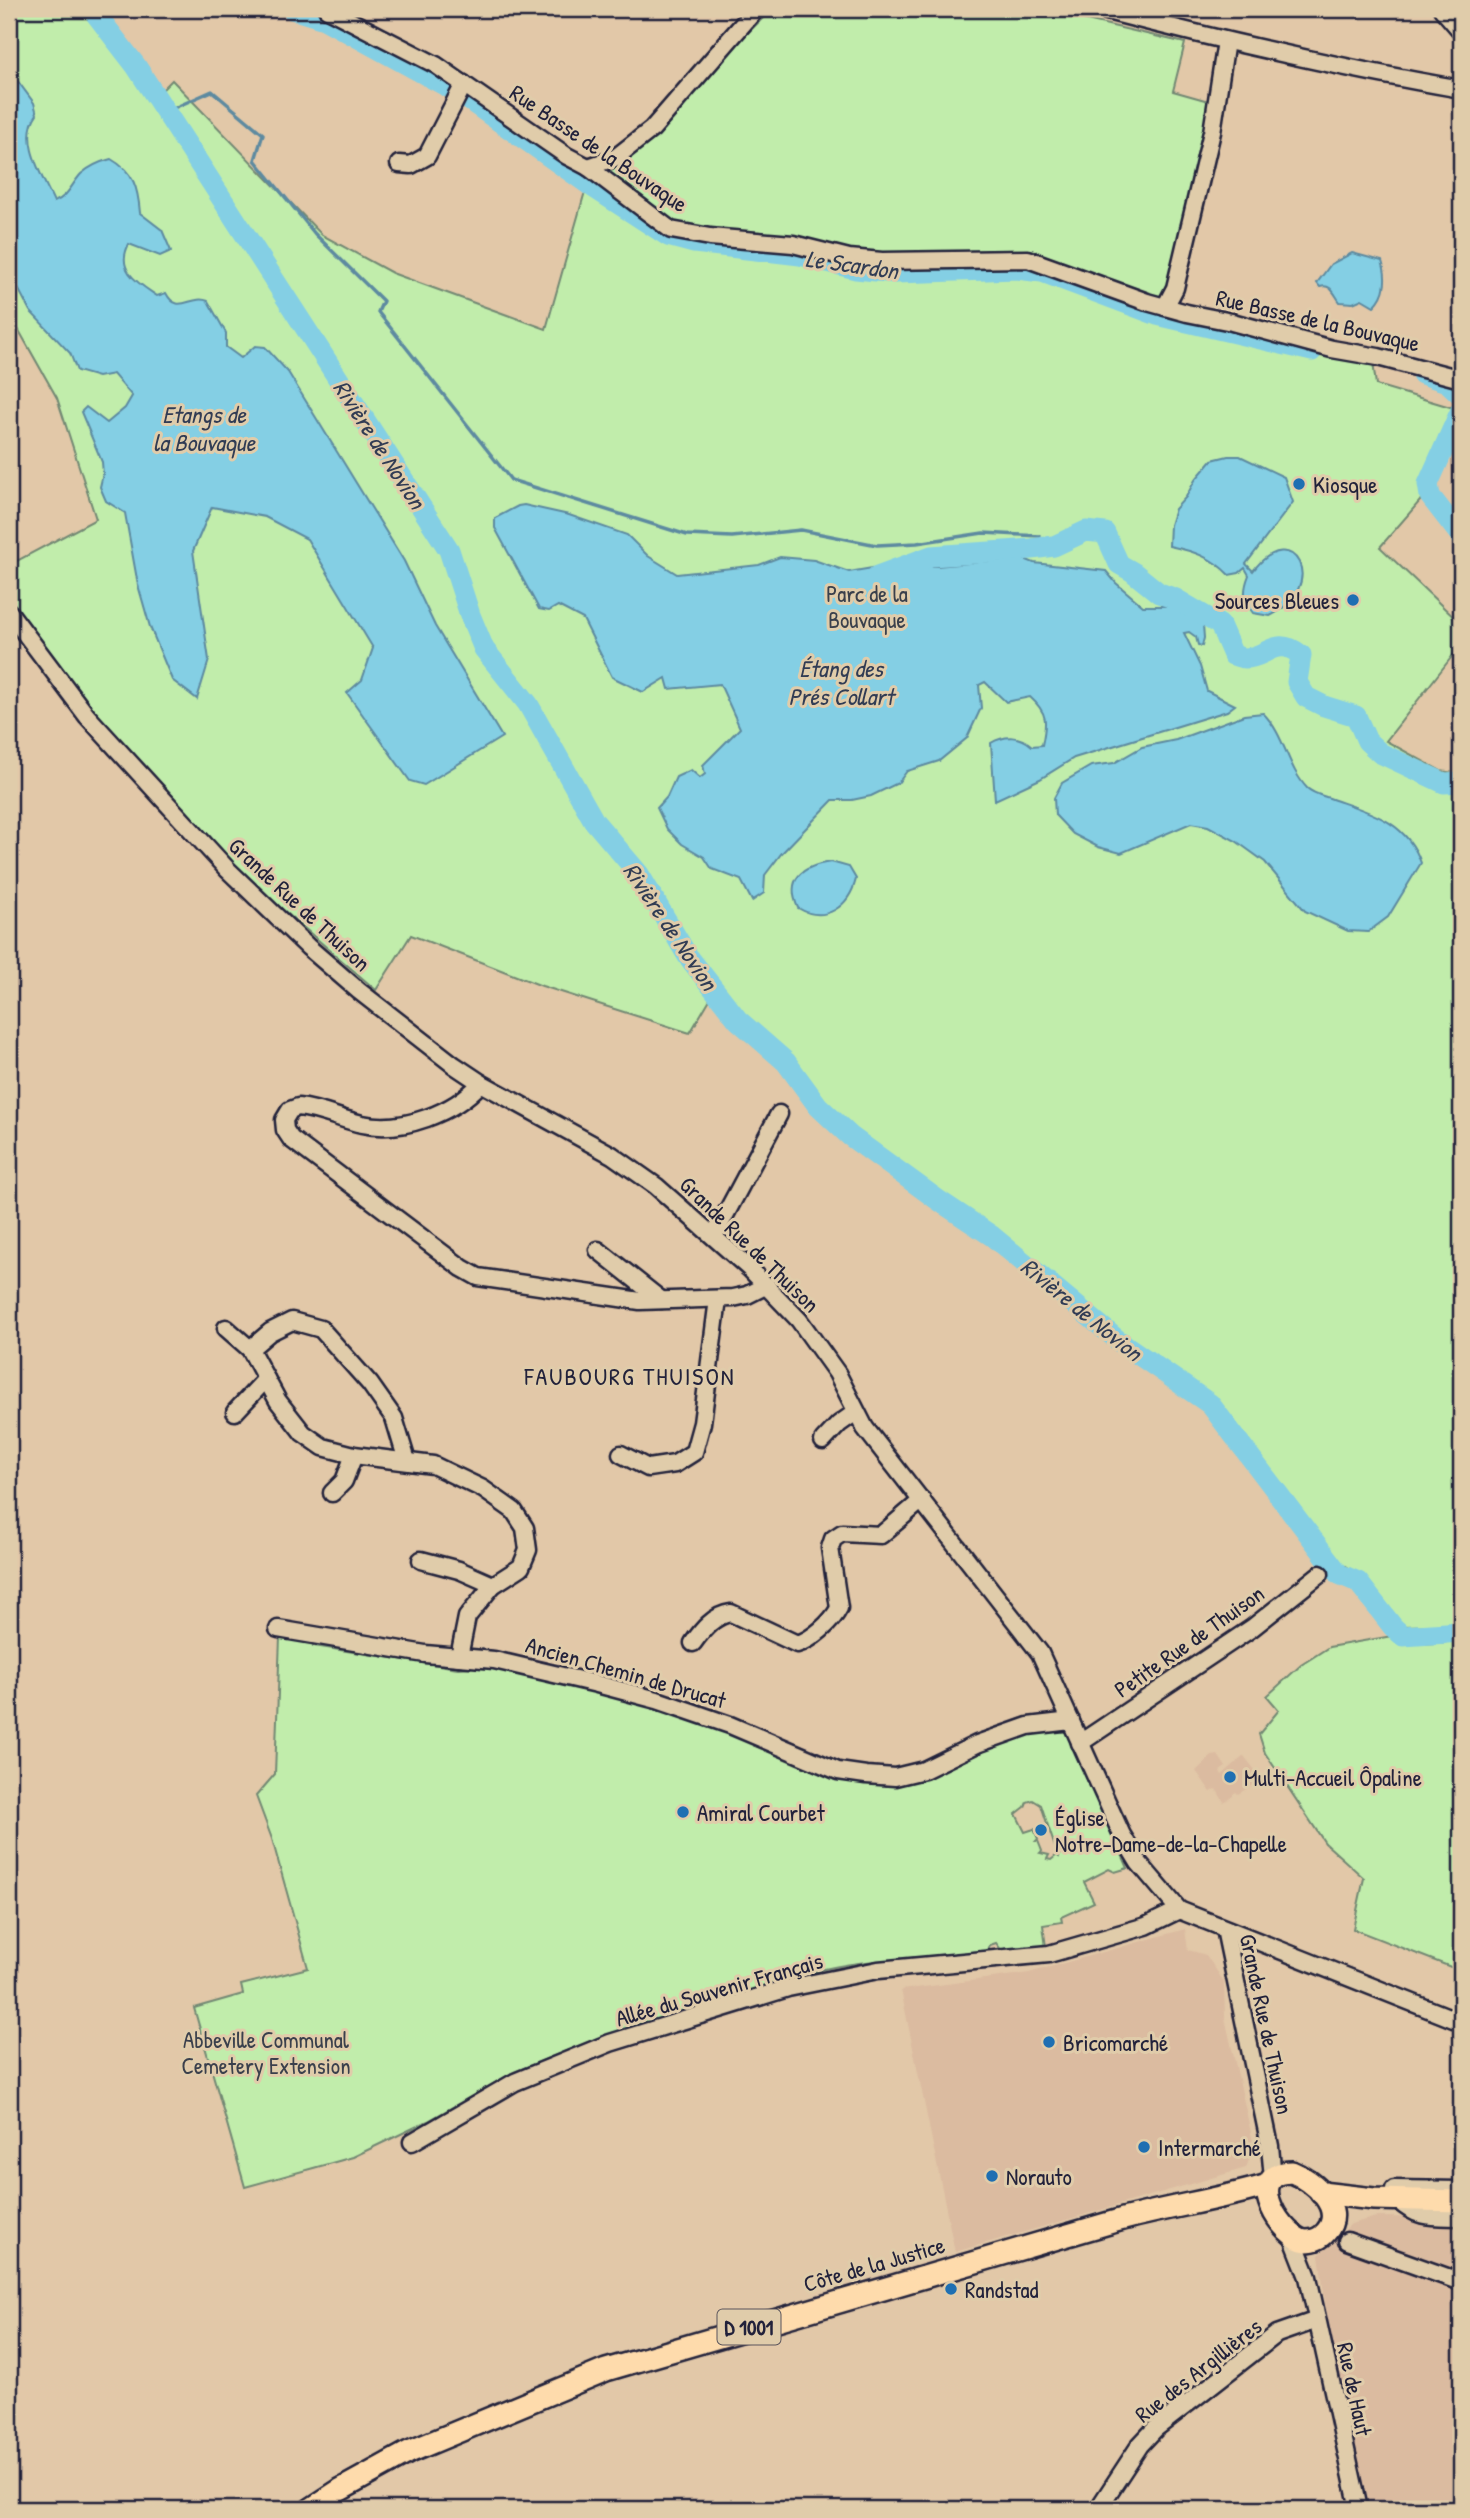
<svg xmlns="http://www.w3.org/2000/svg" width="1470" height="2518" font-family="'Patrick Hand',sans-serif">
<rect width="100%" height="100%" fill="#e2c8a8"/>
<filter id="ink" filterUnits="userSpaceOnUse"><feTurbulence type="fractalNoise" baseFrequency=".0143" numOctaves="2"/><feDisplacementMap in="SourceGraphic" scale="14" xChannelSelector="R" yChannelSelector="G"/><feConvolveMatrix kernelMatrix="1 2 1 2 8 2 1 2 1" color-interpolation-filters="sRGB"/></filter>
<g filter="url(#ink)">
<g fill="#dbbba0">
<path d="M1218,1755L1226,1767L1220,1771L1222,1775L1244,1756L1262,1779L1238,1794L1236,1792L1233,1794V1796L1224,1802L1216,1789L1211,1792L1196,1771L1212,1756Z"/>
<path d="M1185,1929L1188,1950L1206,1955L1224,1982L1225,2018L1254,2146L1246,2168L955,2252L901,1990L1029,1973Z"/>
<path d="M1376,2217L1461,2218V2509H1369L1330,2338L1319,2255L1351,2224Z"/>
</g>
<g fill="#c1edab" stroke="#728873" stroke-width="2" fill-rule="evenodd">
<path d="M9,9H98L160,92L172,80L322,235L392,273L546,329L584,195L772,9H1040L1185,43L1173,91L1212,102L1170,312L1373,362L1376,385L1457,409L1420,501L1380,547L1461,624V645L1386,741L1441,771L1461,774V1625L1399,1626L1363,1578L1346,1566L1333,1573L1205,1408L1117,1344L989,1239L848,1138L815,1106L784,1066L710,999L690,1033L542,986L411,935L376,990L222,857L42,652L9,596V565L96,519L57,398L17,327L9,306Z"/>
<path d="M1392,1636L1422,1644L1461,1641V1971L1353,1929L1364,1878L1325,1843L1265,1753L1259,1734L1279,1710L1267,1696L1301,1665L1329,1647Z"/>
<path d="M280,1637L313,1641V1646L458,1668L496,1666L613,1691L873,1781L968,1754L1023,1732L1060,1728L1070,1736L1128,1868L1115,1872L1109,1869L1084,1882L1094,1902L1061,1917L1062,1922L1043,1925L1046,1947L1002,1951L996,1943L990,1945L988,1950L981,1954C909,1960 832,1956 767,1989L596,2039L514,2072L428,2121L353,2157L245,2187L194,2008L243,1994L241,1985L308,1968L272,1839L256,1796L275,1774ZM1033,1800L1041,1805L1055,1847L1067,1843L1068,1845L1067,1848L1057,1852L1060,1854L1059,1857L1057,1855L1051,1860L1047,1859L1049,1855L1040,1853L1042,1851L1038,1841H1036L1038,1839L1034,1829L1025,1832L1016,1814L1025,1807L1027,1802Z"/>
</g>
<g fill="#84cfe4" stroke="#5d8aa0" stroke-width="2">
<path d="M9,60L14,62L17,80L34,103L37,114C18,140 43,177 54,202C69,196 71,185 81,174C90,166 99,162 111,159C134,172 138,188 140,213L162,230L171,251L160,256L129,244C115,270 138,283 157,296L166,293C178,316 191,294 208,301L226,333V347L241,358L255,346L265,347L288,372L404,561L435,626L502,737L424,785L410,781L347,693L362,680L373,648L307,539L265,517L212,507L193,551L209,660L197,699L172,680L150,627L138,585L125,513L106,501L100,487L103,474L102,462L81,412L86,407L107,423L125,408L132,396L113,374L98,377L77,371L70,353L30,311L9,271Z"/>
<path d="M1352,253L1382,261C1387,276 1387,294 1374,306L1362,299L1353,303L1340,302C1334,294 1331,283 1320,287L1317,283L1331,264Z"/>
<path d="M1228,456H1240L1284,477L1293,502L1246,564L1253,571C1293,518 1330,586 1270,616L1253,613C1243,600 1243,590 1249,575L1245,568L1239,573L1229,575C1212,557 1193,551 1169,546L1170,525L1175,509L1186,497L1195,480L1212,460Z"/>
<path d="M524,505L569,515L627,535L648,556L677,574L759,565L780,557L814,560L849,572L884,566H937L1022,558L1034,563L1106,571L1116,583L1143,606H1174L1203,625L1204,638L1202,646L1198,645L1196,637L1189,632L1184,633L1200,666L1207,691L1235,705L1227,711L1074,758L1040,779L995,800L991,743C1005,735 1020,735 1032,746L1042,745C1047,722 1048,713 1030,697L1006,702L985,682L979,685L981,708L967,738L939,761L907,771L898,783L871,796L852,800H833L781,854L765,875L764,893L752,901L741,880L712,869L704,857L682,844L667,829L657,808L667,797L676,777L691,770L700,778L705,774L703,765L740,728L720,684L669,689L666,678L643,692L612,677L583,619L558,606L549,611L539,609L495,528V518L518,506Z"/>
<path d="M1263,713C1285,735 1287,767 1307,788C1313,794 1324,796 1332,799C1369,812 1407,821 1421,863L1388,917L1368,932L1348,931L1305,911L1265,862L1236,841L1208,826L1191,823L1121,853L1098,847L1073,834L1055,815L1054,798L1062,783L1091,766L1114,763L1142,747L1176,740L1244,715Z"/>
<path d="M831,862L849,867L856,879C849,907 825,924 798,908C785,879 802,866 831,862Z"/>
</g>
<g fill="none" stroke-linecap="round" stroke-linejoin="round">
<g stroke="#5d8aa0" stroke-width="3.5">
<path d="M165,112L212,91L263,134L255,160L315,234L383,301L378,312L511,480L687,535L732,537L801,530L877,545L917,543L983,533L1040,536"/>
<path d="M1050,543L1054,546"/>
</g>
<g stroke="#84cfe4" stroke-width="21">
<path d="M92,9L136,66L449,550L470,615L484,649L528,704L594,821L639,874L687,955L738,1020L786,1062L818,1106L850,1136L938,1200L992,1236L1119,1341L1210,1404L1339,1574L1358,1582L1393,1627L1403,1636L1461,1632"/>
<path d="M292,9L324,19L459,93L591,186L668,236L694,243L800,255L856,269L896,273L1017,269L1042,272L1157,315L1312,351"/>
<path d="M1422,374L1447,382L1459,393"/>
<path d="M1461,410L1428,484L1430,496L1461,536"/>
<path d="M877,576L931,556L1032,549L1054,546L1086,531L1105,533L1119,564L1133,572L1159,593L1176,599L1220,625L1233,655C1237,656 1241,658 1245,658C1267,658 1275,635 1301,655L1297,682L1306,697L1324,706L1356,716L1367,741L1380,753L1444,783L1461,782"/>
</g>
<defs>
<g id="minor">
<path d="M327,9L436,65L567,156L588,167L671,230L710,237L793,244L849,258L882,261L1028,259L1147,302L1187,313L1232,322L1332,349L1378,357L1461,379"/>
<path d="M1099,9C1219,40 1339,68 1461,89"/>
<path d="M1442,9L1461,31"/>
<path d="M399,164L411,165L427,156L464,84"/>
<path d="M588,167L615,158L652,129L756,9"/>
<path d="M1165,307L1175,288L1212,132L1226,41"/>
<path d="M9,612L87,716L228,870L308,947L359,991L454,1065L481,1083L612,1155L656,1186L749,1268L799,1320L837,1373L865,1428L1040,1653L1122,1835L1139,1863L1179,1910L1461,2022"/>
<path d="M481,1083C454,1113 402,1133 362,1124C340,1119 320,1109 298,1107L290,1110L284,1120L285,1130L291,1139L462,1268L478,1277L640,1301L733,1298L747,1295L767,1285"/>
<path d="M714,1236L779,1114"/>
<path d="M598,1250L661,1300"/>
<path d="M226,1328L250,1349L278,1401L303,1433L323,1447L354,1455L433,1465L483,1489L514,1511L525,1528L528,1550L521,1567L493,1585L467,1617L459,1657"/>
<path d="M250,1349L270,1332L292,1321L321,1329L370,1384L394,1418L407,1461"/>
<path d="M235,1412L266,1379"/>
<path d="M823,1441L839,1424L856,1412"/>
<path d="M621,1454L648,1468L675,1464L694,1452L702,1423L718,1299"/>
<path d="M332,1493L344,1481L354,1455"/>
<path d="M421,1560L459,1570L493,1585"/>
<path d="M278,1629L425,1654L494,1660L597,1684L657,1700L730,1725L838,1771L866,1775L895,1777L924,1770L977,1744L1028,1726L1071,1721"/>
<path d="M693,1643C702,1630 714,1615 731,1613L797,1644C812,1640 832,1622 839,1608L830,1548L833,1539L842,1533L881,1535L922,1500"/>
<path d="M1080,1743L1252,1628L1320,1574"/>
<path d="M1225,1929L1270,2146L1273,2178"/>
<path d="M412,2142L515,2082L610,2043L788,1988L878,1970L1049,1954L1146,1926L1179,1910"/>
<path d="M1394,2189L1461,2190"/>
<path d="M1398,2200C1418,2220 1435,2216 1461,2217"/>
<path d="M1292,2236L1308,2277L1359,2509"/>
<path d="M1347,2241L1461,2282"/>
<path d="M1098,2509L1140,2445L1155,2429L1277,2334L1317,2320"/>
</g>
<g id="major">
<path d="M1292,2172C1313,2180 1347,2209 1326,2232C1321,2238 1314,2241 1306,2241C1284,2240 1240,2173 1292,2172Z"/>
<path d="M1321,2193L1374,2199L1461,2201"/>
<path d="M311,2509L340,2490L409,2452L606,2370L1116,2221C1166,2207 1218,2200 1268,2185"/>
</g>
</defs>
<use href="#minor" stroke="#22223b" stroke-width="21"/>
<use href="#major" stroke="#22223b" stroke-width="26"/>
<use href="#minor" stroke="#e0ccaa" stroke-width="16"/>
<use href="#major" stroke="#fedbac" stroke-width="21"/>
</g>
</g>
<g fill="#1f6fb2" stroke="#e0ccaa" stroke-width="2.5">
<circle cx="1299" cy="484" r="7"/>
<circle cx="1353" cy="600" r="7"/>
<circle cx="1230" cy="1777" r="7"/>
<circle cx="683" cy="1812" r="7"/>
<circle cx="1041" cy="1830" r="7"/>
<circle cx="1049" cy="2042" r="7"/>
<circle cx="1144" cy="2147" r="7"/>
<circle cx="992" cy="2176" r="7"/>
<circle cx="951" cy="2289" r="7"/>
</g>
<g text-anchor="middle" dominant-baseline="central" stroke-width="6" stroke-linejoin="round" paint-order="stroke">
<rect fill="#e0ccaa" stroke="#5b555c" stroke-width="2" x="717.5" y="2309.5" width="63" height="35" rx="5"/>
<g font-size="21" font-weight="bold" fill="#22223b">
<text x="749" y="2327">D 1001</text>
</g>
<g font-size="23" fill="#22223b" stroke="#e0ccaa">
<text transform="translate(599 148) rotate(34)">Rue Basse de la Bouvaque</text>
<text transform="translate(1318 320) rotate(13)">Rue Basse de la Bouvaque</text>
<text transform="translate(300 904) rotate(43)">Grande Rue de Thuison</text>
<text transform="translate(750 1244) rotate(44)">Grande Rue de Thuison</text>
<text transform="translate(1189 1641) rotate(-35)">Petite Rue de Thuison</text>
<text transform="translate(626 1672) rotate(16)">Ancien Chemin de Drucat</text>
<text transform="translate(719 1989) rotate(-16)">Allée du Souvenir Français</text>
<text transform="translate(1267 2024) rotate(78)">Grande Rue de Thuison</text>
<text transform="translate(874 2264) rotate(-16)">Côte de la Justice</text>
<text transform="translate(1198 2370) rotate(-38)">Rue des Argillières</text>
<text transform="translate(1355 2389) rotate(78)">Rue de Haut</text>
</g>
<g font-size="23" fill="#22223b" stroke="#e0ccaa" text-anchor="start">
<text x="1313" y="484">Kiosque</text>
<text x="1339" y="600" text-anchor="end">Sources Bleues</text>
<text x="1244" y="1777">Multi-Accueil Ôpaline</text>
<text x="697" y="1812">Amiral Courbet</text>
<text x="1055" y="1817">Église<tspan x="1055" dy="26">Notre-Dame-de-la-Chapelle</tspan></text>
<text x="1063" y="2042">Bricomarché</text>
<text x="1158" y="2147">Intermarché</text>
<text x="1006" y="2176">Norauto</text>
<text x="965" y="2289">Randstad</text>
</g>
<g font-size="23" fill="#3a404c" stroke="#e0ccaa">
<text x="867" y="593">Parc de la<tspan x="867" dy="26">Bouvaque</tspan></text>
<text x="266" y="2039">Abbeville Communal<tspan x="266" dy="26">Cemetery Extension</tspan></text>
</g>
<g font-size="24" font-style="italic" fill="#313c54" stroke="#e0ccaa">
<text transform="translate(852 264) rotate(8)">Le Scardon</text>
<text x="204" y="414">Etangs de<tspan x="204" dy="28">la Bouvaque</tspan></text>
<text transform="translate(380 444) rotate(57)">Rivière de Novion</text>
<text x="841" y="668">Étang des<tspan x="841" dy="28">Prés Collart</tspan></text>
<text transform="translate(671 926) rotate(56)">Rivière de Novion</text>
<text transform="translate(1082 1309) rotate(39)">Rivière de Novion</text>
</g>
<g font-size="24" letter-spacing="2" fill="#22223b" stroke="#e0ccaa">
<text x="630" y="1376">FAUBOURG THUISON</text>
</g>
</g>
<rect width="1470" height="2518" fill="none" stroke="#e0ccaa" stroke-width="35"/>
<rect x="18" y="18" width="1435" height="2483" fill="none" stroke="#22223b" stroke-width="2.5" filter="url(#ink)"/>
</svg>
